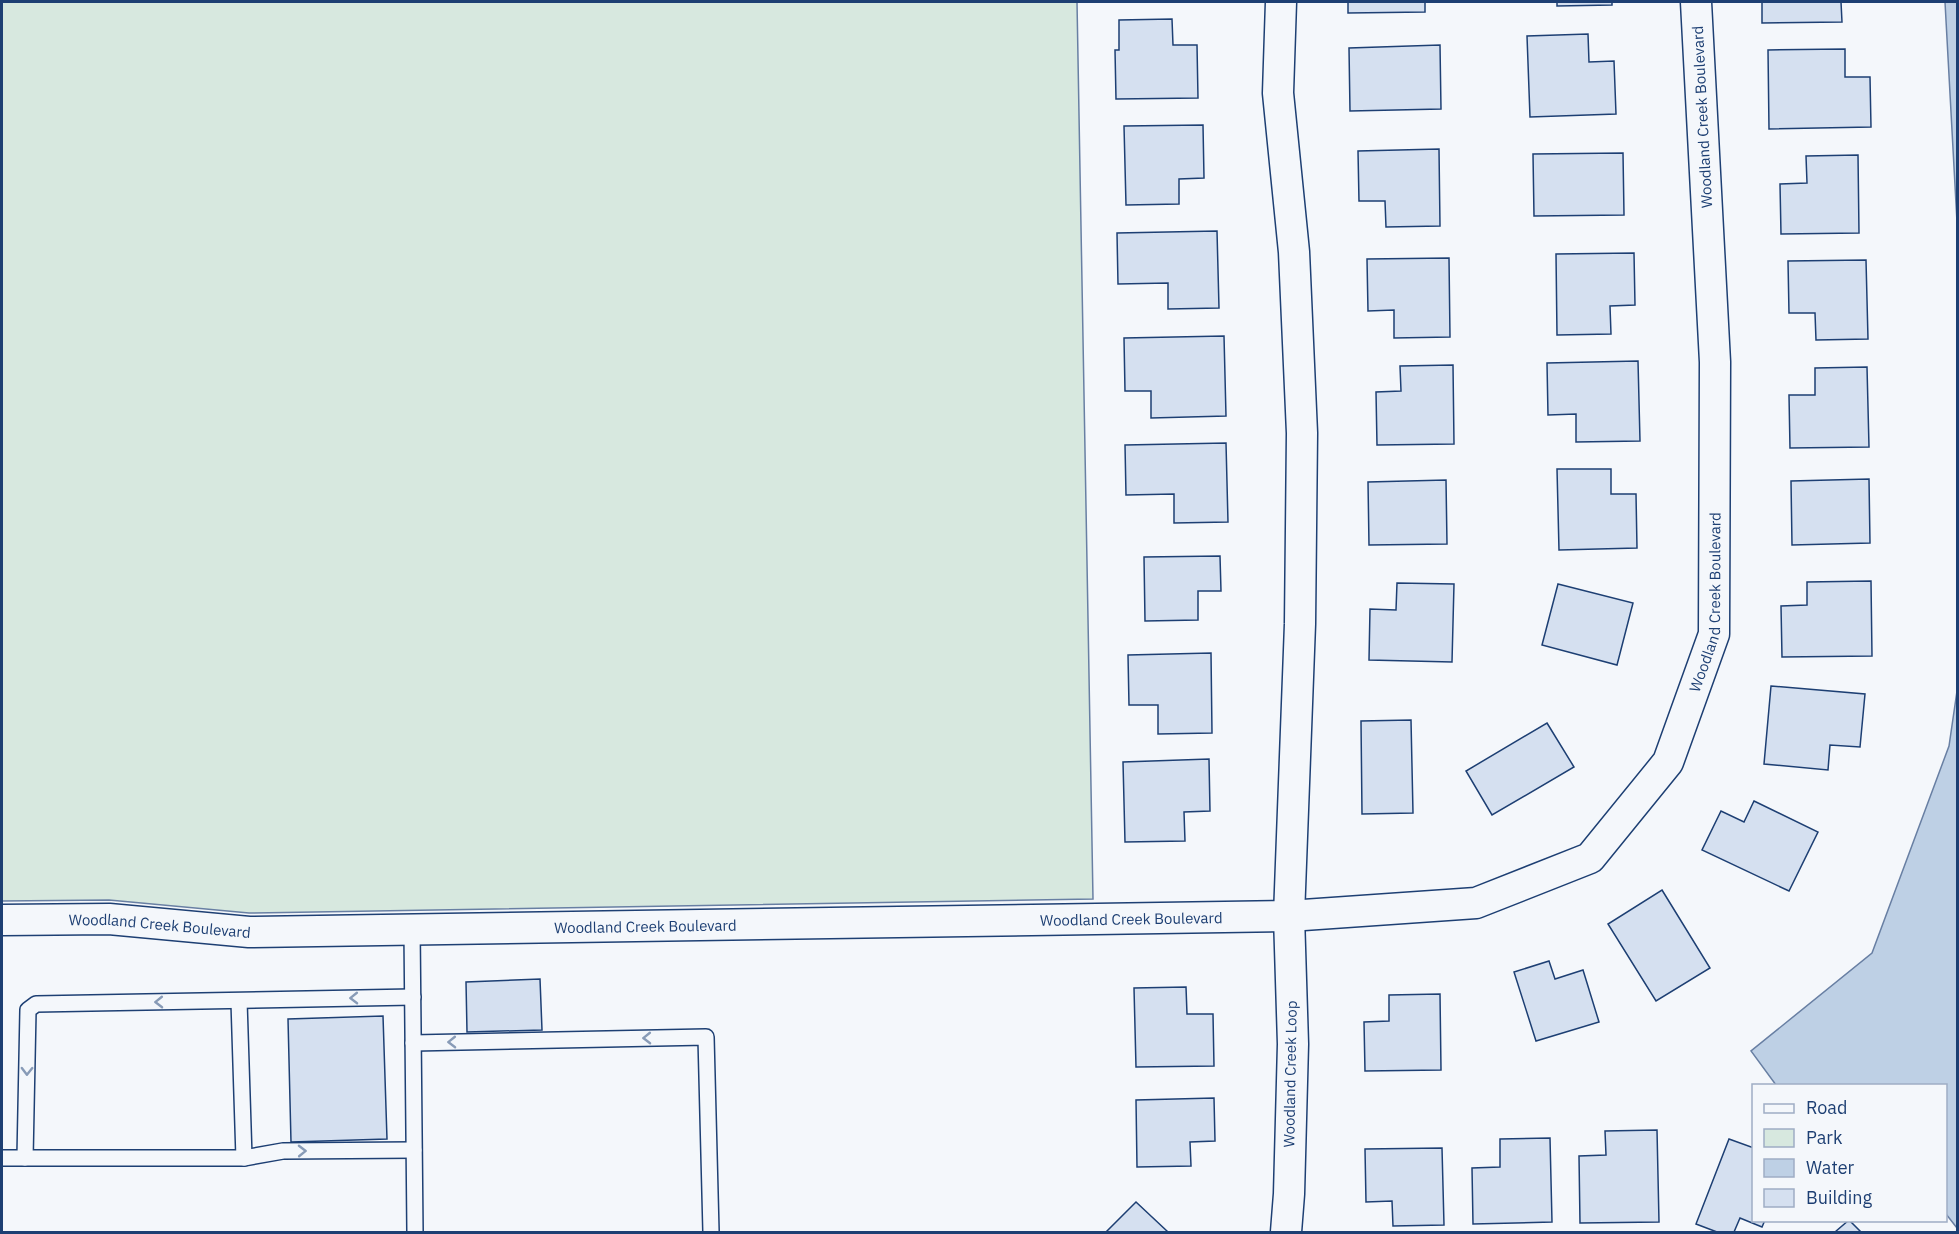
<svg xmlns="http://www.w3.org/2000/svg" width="1959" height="1234" font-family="'IBM Plex Sans',sans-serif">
<rect width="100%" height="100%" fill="#f4f7fb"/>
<path fill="#d7e8df" stroke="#687fa3" stroke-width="1.5" d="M2,2H1077L1093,899L249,913L109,900L2,901Z"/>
<g fill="#bed0e5" stroke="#687fa3" stroke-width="1.5">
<path d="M1945,2H1957V222Z"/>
<path d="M1957,691V1228L1946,1214V1086L1776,1085L1751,1051L1872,953L1949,746Z"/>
</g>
<g fill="#d5e0f0" stroke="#1d3f73" stroke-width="1.5">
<path d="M1348,2H1425V12L1348,13Z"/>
<path d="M1557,2H1612V5L1557,6Z"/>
<path d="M1762,2H1841L1842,22L1762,23Z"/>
<path d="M1172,19L1173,45H1197L1198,98L1116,99L1115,50H1119V20Z"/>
<path d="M1588,34L1589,62L1614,61L1616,114L1530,117L1527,36Z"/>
<path d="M1440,45L1441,109L1350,111L1349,48Z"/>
<path d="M1845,49V77H1870L1871,127L1769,129L1768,50Z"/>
<path d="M1203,125L1204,178L1179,179V204L1126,205L1124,126Z"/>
<path d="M1439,149L1440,226L1386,227L1385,201H1359L1358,151Z"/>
<path d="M1623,153L1624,215L1534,216L1533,154Z"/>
<path d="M1858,155L1859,233L1781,234L1780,184L1807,183L1806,156Z"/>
<path d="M1217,231L1219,308L1168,309V283L1118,284L1117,233Z"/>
<path d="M1634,253L1635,305L1610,306L1611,334L1557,335L1556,254Z"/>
<path d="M1449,258L1450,337L1394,338V310L1368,311L1367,259Z"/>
<path d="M1866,260L1868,339L1816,340L1815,313H1789L1788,261Z"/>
<path d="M1224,336L1226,416L1151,418V391H1125L1124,338Z"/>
<path d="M1638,361L1640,441L1576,442V414L1548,415L1547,363Z"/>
<path d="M1453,365L1454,444L1377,445L1376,392L1401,391L1400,366Z"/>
<path d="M1867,367L1869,447L1790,448L1789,395H1815V368Z"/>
<path d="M1226,443L1228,522L1174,523V494L1126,495L1125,445Z"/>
<path d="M1557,469H1611V494H1636L1637,548L1559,550Z"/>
<path d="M1869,479L1870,543L1792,545L1791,481Z"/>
<path d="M1446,480L1447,544L1369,545L1368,482Z"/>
<path d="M1220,556L1221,591H1198V620L1145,621L1144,557Z"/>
<path d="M1871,581L1872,656L1782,657L1781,606L1807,605V582Z"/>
<path d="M1397,583L1454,584L1452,662L1369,660L1370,609L1396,610Z"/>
<path d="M1558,584L1633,603L1617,665L1542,645Z"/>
<path d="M1211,653L1212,733L1158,734V705H1129L1128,655Z"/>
<path d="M1771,686L1865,694L1860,747L1830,745L1828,770L1764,764Z"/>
<path d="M1411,720L1413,813L1362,814L1361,721Z"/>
<path d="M1547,723L1574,767L1492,815L1466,771Z"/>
<path d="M1209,759L1210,811L1184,812L1185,841L1125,842L1123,762Z"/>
<path d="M1754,801L1818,832L1789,891L1702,850L1721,811L1744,822Z"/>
<path d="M1662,890L1710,968L1656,1001L1608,924Z"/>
<path d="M1549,961L1555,979L1583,970L1599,1022L1536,1041L1514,972Z"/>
<path d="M540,979L542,1030L467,1032L466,982Z"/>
<path d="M1186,987L1187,1014H1213L1214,1066L1136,1067L1134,988Z"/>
<path d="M1440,994L1441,1070L1365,1071L1364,1022L1389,1021V995Z"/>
<path d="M383,1016L387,1139L291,1142L288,1019Z"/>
<path d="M1214,1098L1215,1141L1190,1142L1191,1166L1137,1167L1136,1100Z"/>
<path d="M1657,1130L1659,1222L1580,1223L1579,1156L1606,1155L1605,1131Z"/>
<path d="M1550,1138L1552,1222L1473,1224L1472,1168L1500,1167V1139Z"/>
<path d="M1729,1139L1754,1148V1220H1765L1762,1227L1740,1218L1734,1232H1717L1696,1224Z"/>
<path d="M1442,1148L1444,1225L1393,1226L1392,1201L1366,1202L1365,1149Z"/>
<path d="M1136,1202L1168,1232H1106Z"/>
<path d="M1849,1220L1861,1232H1835Z"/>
</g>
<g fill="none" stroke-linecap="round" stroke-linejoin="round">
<defs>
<g id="lane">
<path d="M412,929L415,1232"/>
<path d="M239,1001L244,1158"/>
<path d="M413,1043L706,1037L711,1232"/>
<path d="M2,1158H244L283,1151L414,1150"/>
<path d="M25,1158L28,1010L36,1004L413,997"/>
</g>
<g id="street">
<path d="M1281,2L1278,93L1294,252L1302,433L1300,624L1289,916L1293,1044L1289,1194L1286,1232"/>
<path id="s1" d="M2,920L109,919L249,932L1289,916L1476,903L1590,858L1668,762L1714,634L1715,362L1696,2"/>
</g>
</defs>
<use href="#lane" stroke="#1d3f73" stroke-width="18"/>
<use href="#street" stroke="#1d3f73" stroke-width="33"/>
<use href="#lane" stroke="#f4f7fb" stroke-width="15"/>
<use href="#street" stroke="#f4f7fb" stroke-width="30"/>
</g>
<defs><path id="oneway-chevron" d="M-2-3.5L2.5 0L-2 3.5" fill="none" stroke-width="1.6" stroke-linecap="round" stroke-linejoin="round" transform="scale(1.5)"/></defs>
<g stroke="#889bb7">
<use href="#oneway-chevron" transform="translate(354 998) rotate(179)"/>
<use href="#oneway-chevron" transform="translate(159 1002) rotate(179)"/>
<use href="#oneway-chevron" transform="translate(647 1038) rotate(179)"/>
<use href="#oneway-chevron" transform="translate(452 1042) rotate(179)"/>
<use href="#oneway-chevron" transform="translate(27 1071) rotate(91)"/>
<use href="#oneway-chevron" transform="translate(302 1151) rotate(-1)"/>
</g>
<g text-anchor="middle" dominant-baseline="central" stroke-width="4.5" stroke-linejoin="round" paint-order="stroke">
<g font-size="15" fill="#1d3f73" stroke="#f4f7fb">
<text transform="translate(1702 117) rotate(-93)">Woodland Creek Boulevard</text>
<text stroke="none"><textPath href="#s1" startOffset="1888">Woodland Creek Boulevard</textPath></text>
<text stroke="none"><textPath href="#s1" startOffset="1130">Woodland Creek Boulevard</textPath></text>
<text stroke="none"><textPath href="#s1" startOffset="644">Woodland Creek Boulevard</textPath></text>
<text stroke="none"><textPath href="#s1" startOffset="158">Woodland Creek Boulevard</textPath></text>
<text transform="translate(1290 1074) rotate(-89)">Woodland Creek Loop</text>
</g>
</g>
<rect width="1959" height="1234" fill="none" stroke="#1d3f73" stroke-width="6"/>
<rect x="1752" y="1084" width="195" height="138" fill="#f4f7fb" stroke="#9eadc5" stroke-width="1.5"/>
<rect x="1764" y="1104" width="30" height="9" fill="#f4f7fb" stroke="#9eadc5" stroke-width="1.5"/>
<text x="1806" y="1114" font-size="18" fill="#1d3f73">Road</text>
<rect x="1764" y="1129" width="30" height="18" fill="#d7e8df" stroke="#9eadc5" stroke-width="1.5"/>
<text x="1806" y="1144" font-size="18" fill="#1d3f73">Park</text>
<rect x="1764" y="1159" width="30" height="18" fill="#bed0e5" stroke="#9eadc5" stroke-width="1.5"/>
<text x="1806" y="1174" font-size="18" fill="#1d3f73">Water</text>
<rect x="1764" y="1189" width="30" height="18" fill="#d5e0f0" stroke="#9eadc5" stroke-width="1.5"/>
<text x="1806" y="1204" font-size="18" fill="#1d3f73">Building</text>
</svg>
